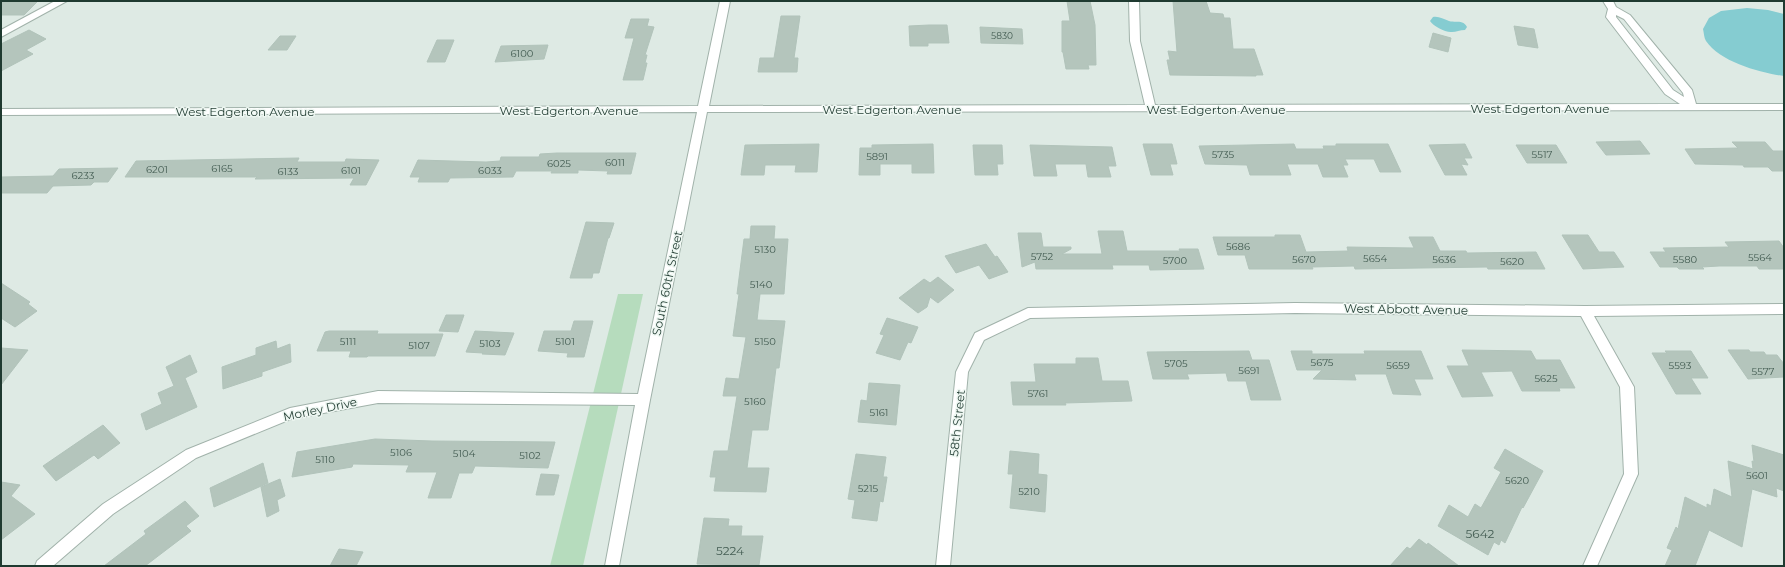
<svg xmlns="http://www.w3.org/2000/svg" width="1785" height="567" font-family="Montserrat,sans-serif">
<rect width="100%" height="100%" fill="#deeae4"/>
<path fill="#b6dcbd" d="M618,294H643L583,566H550Z"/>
<g fill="#85ccd1">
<path d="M1747,8L1768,10L1784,14V76C1761,73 1720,62 1706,41C1704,38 1704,33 1703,29L1709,18L1721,11Z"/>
<path d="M1433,17C1439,16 1443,19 1449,21C1456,23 1463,19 1467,27L1465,30C1460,30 1456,32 1452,32C1446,33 1433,26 1430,21Z"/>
</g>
<g fill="#b4c5bc" stroke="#b1c3ba">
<path d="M1,1H38L24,15H1Z"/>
<path d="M1067,1H1090L1095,25L1096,65H1088L1089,69H1066L1063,52H1062V21H1070Z"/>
<path d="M1173,1H1206L1210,13L1223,14L1224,18H1230L1233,49H1254L1263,75H1256V76L1170,75L1167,60H1170L1168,51L1177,52Z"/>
<path d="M781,16H800L794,58H798L797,72H758L760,58H774Z"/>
<path d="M631,19H649L647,26L654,27L645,55H647L645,63H647L643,80H623L634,38H625Z"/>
<path d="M929,25H947L949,43H928V46H910L909,26Z"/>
<path d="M1514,26L1534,29L1538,48L1518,45Z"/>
<path d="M980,27L1022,29L1023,44L981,43Z"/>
<path d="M29,30L46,39L26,50L33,54L1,71V44Z"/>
<path d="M1433,33L1451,38L1448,52L1429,47Z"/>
<path d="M280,36H296L287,50H268Z"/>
<path d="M437,40H454L445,62H427Z"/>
<path d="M548,45L544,59L495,62L501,46Z"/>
<path d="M1640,141L1650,154L1606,155L1596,142Z"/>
<path d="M1732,142H1765L1773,151H1784V171H1772L1768,167H1744L1743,165L1695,164L1685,149L1738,148Z"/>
<path d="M819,144L817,172H795L796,165H765L764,175H741L745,145Z"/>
<path d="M933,144L934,173H912V164H880V175H859L860,148H872V145Z"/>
<path d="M1143,144H1172L1177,164H1170L1173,175H1151Z"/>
<path d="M1294,144L1296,149H1324L1323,146H1336V144H1388L1401,172H1380L1374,159H1345L1348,165H1343L1348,177H1323L1318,164H1287L1291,175H1250L1247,165L1205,164L1199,146Z"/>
<path d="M1465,144L1472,158H1464L1468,165L1461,164L1467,175H1445L1429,145Z"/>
<path d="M973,145H1002L1003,164H997L998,175H975Z"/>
<path d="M1030,145L1112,147L1116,166H1108L1111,177H1088L1086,164H1055L1057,176H1034Z"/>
<path d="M1516,145H1556L1567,163H1527Z"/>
<path d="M557,153H636L631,174H607L608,171L578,170V173H551L552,171H516L513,177L450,178L448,182H418L420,177H410L418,160L486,162L500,161L501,157H539L540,154Z"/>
<path d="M299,158L297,162H345L346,159L379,160L366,185H350L354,178L255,179L257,177H125L136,161Z"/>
<path d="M118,168L108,182H94L91,185L53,186L47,193H1V177L53,176L59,169Z"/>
<path d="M586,222L614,223L609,238H608L599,273H593L592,278H570Z"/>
<path d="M751,226H775L774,239H788L784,294H760L757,320L785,321L779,368H776L768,430H752L747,468H769L766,492L714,491L716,477H710L714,451H728L737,396H723L726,378L739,379L746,337L733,336L739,294H737L744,239H750Z"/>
<path d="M1098,231H1123L1127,251H1180L1179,249H1198L1204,269L1150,270L1149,265H1112L1113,269H1036L1035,262L1022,267L1018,233H1041L1043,247H1071V249L1062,254H1102Z"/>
<path d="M1275,235H1300L1306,252L1348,251L1347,247L1414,248L1409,237H1433L1440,251H1466L1467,253L1536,252L1545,269H1488L1487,267L1355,269L1354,266L1312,267L1313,269H1249L1245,255H1218L1213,237H1275Z"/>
<path d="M1562,235H1588L1599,252H1614L1624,267L1583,269Z"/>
<path d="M1779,241L1784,248V269H1759L1757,266H1719L1702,267L1704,269H1679L1677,267H1660L1650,252H1666L1663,248L1729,247L1725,242Z"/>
<path d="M986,244L995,257L997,256L1008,272L989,279L979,265L956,273L945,256Z"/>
<path d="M938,277L954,290L938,303L930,297L927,307L918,313L899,298L924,279L930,283Z"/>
<path d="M1,283L30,302L28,304L37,311L15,327L1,318Z"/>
<path d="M446,315H464L458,332L439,331Z"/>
<path d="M887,318L918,327L911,343L908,342L900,360L876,353L884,335L880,334Z"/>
<path d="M574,321H593L584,357H567L568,353L538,351L544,331H571Z"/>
<path d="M329,331H378L377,334H443L435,356H368L367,357H349L351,351H317L325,332Z"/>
<path d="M475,331L514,333L505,355L482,354L483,353L466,352Z"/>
<path d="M276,341L277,349L290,344L291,362L262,372V376L223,389L222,367L256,355V348Z"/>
<path d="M1,348L28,350L1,385Z"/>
<path d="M1462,350L1531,351L1536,360H1560L1575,388H1559L1560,391H1522L1512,371L1481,372L1493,396L1462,397L1447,366H1469Z"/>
<path d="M1728,350H1749L1750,352H1764L1766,355H1777L1784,364V377L1748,379Z"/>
<path d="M1249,351L1252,360H1269L1281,400H1251L1246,381H1228L1226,373L1187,374L1189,379H1153L1147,352Z"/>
<path d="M1291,351H1312V354H1365L1364,351H1421L1433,379H1414L1421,395L1393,394L1386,374H1354L1356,380L1313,379L1322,370H1297Z"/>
<path d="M1665,351H1691L1708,378H1691L1701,394H1676L1652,353H1667Z"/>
<path d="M190,355L197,372L185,378L197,407L146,430L141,414L162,404L158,393L174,386L166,367Z"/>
<path d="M1076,358H1098L1102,381H1128L1132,401L1065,403L1066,405H1013L1011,382H1036L1034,364H1076Z"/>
<path d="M869,383L900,385L896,425L858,422L861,400L867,401Z"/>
<path d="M103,425L120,443L98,459L94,455L56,481L43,466Z"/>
<path d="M375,439L432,441L555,442L548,468L475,466L472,473H459L451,498H428L437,472H406L409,465L353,464L352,467L292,477L297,452Z"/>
<path d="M1752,445L1784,455V491L1776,488L1777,497L1752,489L1742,547L1709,530L1695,566H1665L1672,550L1667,548L1676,527L1678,529L1685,497L1707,508V504L1711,506L1714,489L1732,497L1728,461L1753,469L1752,461L1754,462Z"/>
<path d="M1505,449L1543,471L1523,508L1522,507L1505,543L1501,540L1499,545L1494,542L1488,555L1438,526L1449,505L1468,517L1475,504L1481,508L1501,472L1494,468Z"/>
<path d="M1010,451L1039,454L1038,474L1047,475L1045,512L1010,508L1013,474H1008Z"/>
<path d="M856,454L886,457L883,477H887L883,502L880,501L877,521L852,518L855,500L848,499Z"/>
<path d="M263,463L268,483L214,507L210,488Z"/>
<path d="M541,474L559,475L554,495H536Z"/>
<path d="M280,479L285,496L277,500L279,511L267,517L261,487Z"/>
<path d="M1,482L20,485L11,496L35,514L1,540Z"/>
<path d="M185,501L199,516L186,526L191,531L145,566H104L146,534L144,531Z"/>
<path d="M704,518L729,519L728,526H742L741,536H763L759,565L697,564Z"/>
<path d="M1419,539L1427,545L1428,543L1459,566H1390L1407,547L1410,549Z"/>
<path d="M339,549L363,552L356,566H330Z"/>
</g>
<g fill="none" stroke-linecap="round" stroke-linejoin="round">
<defs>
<g id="minor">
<path d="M55,1H67L1,37V30Z"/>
<path d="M720,1H730L709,106L1145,105L1130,41L1129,1H1139L1140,41L1155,105L1680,104L1665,94L1606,17L1608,9L1603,1H1613L1616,7L1630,15L1692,90L1696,104H1784V110L707,112L650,400L619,566H605L635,405L378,403L291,419L196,458L113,514L53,566H35L37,561L103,504L186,450L290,408L378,391L638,394L697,112L1,115V109L698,106ZM1616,15L1624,19L1683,93L1684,97L1673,90L1616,17Z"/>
<path d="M1295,303L1585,306L1784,304V314L1594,316L1634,387L1638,474L1597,566H1583L1624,474L1620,387L1581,316L1295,313L1030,318L984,340L968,372L950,566H936L956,372L975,333L1028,308Z"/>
</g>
</defs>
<use href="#minor" stroke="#a1b2aa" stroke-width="2"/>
<use href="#minor" fill="#fff" fill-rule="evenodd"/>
</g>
<g text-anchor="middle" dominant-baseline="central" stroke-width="3" stroke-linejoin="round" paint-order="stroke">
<g font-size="9" fill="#445d53">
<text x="1002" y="35">5830</text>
</g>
<g font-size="10" fill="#445d53">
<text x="522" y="53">6100</text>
<text x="1223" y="154">5735</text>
<text x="1542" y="154">5517</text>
<text x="877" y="156">5891</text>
<text x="615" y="162">6011</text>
<text x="559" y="163">6025</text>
<text x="222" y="168">6165</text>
<text x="157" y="169">6201</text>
<text x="351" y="170">6101</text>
<text x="490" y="170">6033</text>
<text x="288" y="171">6133</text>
<text x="83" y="175">6233</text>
<text x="1238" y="246">5686</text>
<text x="765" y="249">5130</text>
<text x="1042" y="256">5752</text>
<text x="1760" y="257">5564</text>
<text x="1375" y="258">5654</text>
<text x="1304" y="259">5670</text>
<text x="1444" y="259">5636</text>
<text x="1685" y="259">5580</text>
<text x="1175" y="260">5700</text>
<text x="1512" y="261">5620</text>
<text x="761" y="284">5140</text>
<text x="348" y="341">5111</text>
<text x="565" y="341">5101</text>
<text x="765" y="341">5150</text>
<text x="490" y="343">5103</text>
<text x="419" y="345">5107</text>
<text x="1322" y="362">5675</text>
<text x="1176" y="363">5705</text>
<text x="1398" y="365">5659</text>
<text x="1680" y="365">5593</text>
<text x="1249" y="370">5691</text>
<text x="1763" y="371">5577</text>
<text x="1546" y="378">5625</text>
<text x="1038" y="393">5761</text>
<text x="755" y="401">5160</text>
<text x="879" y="412">5161</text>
<text x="401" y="452">5106</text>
<text x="464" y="453">5104</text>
<text x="530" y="455">5102</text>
<text x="325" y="459">5110</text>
<text x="1757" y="475">5601</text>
<text x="1517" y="480">5620</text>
<text x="868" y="488">5215</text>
<text x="1029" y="491">5210</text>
</g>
<g font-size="12" fill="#1f3a30" stroke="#eef7f2">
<text x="1540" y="108">West Edgerton Avenue</text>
<text x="892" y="109">West Edgerton Avenue</text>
<text x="1216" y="109">West Edgerton Avenue</text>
<text x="569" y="110">West Edgerton Avenue</text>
<text x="245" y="111">West Edgerton Avenue</text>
<text transform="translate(667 283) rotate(-78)">South 60th Street</text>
<text transform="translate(1406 309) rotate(1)">West Abbott Avenue</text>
<text transform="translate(320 409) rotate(-12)">Morley Drive</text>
<text transform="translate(957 423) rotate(-84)">58th Street</text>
</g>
<g font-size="12" fill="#445d53">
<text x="1480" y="533">5642</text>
<text x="730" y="550">5224</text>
</g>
</g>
<rect width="1785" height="567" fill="none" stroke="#1f3a30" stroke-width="4"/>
</svg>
